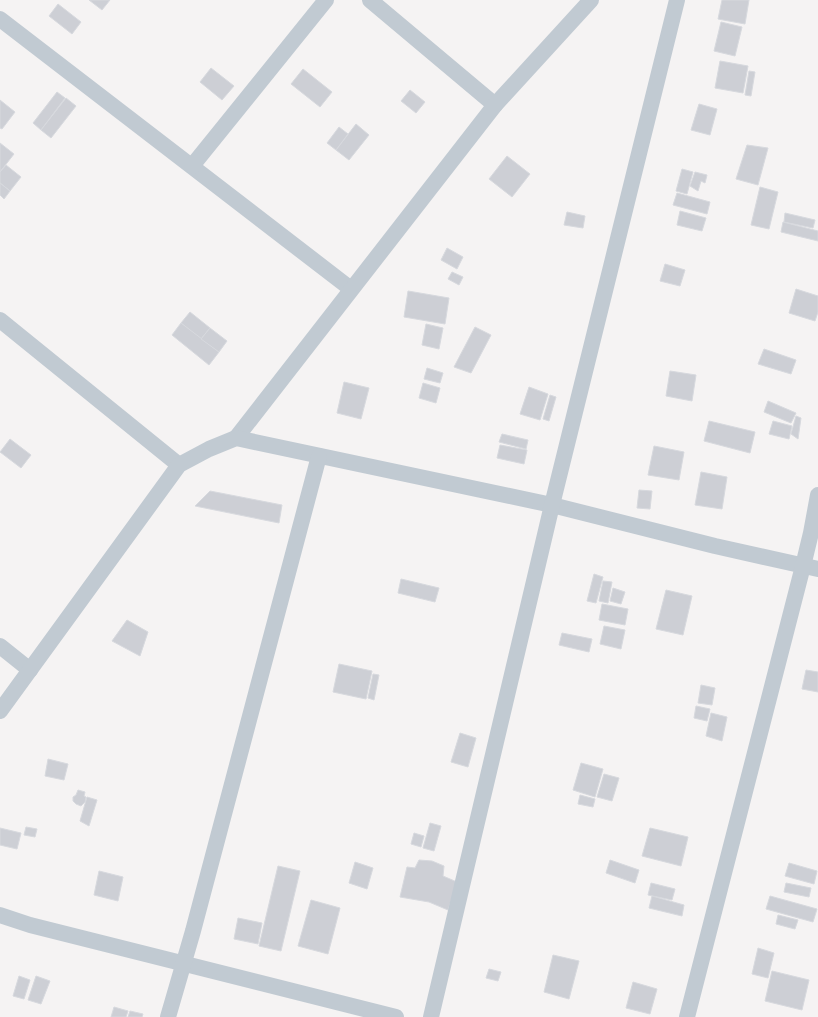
<svg xmlns="http://www.w3.org/2000/svg" width="818" height="1017" font-family="Cabin,sans-serif">
<rect width="100%" height="100%" fill="#f5f3f3"/>
<g fill="#cdcfd5" stroke="#d7d9de">
<path d="M89,0H110L102,10Z"/>
<path d="M722,0H749L745,24L718,19Z"/>
<path d="M58,4L81,22L72,34L49,16Z"/>
<path d="M721,22L742,27L735,56L714,51Z"/>
<path d="M720,61L748,66L743,93L715,88Z"/>
<path d="M211,68L234,86L222,100L200,82Z"/>
<path d="M303,69L332,92L320,107L291,84Z"/>
<path d="M749,71L755,72L751,96L745,95Z"/>
<path d="M410,90L425,102L416,113L401,101Z"/>
<path d="M57,92L65,98L41,130L33,123Z"/>
<path d="M66,98L76,106L51,138L41,130Z"/>
<path d="M0,100L15,112L2,129L0,128Z"/>
<path d="M699,104L717,109L710,135L691,130Z"/>
<path d="M356,124L369,135L349,160L336,150Z"/>
<path d="M339,127L348,134L336,150L327,143Z"/>
<path d="M0,143L14,154L0,172Z"/>
<path d="M747,145L768,148L758,185L736,179Z"/>
<path d="M507,156L530,174L512,197L489,179Z"/>
<path d="M6,165L21,177L10,191L0,183V172Z"/>
<path d="M682,169L693,172L687,194L676,191Z"/>
<path d="M695,172L707,175L705,183L701,181L698,191L690,186Z"/>
<path d="M0,183L10,191L4,199L0,195Z"/>
<path d="M760,187L778,192L769,229L751,225Z"/>
<path d="M677,193L710,202L707,214L673,205Z"/>
<path d="M680,211L706,218L702,231L677,225Z"/>
<path d="M567,212L585,216L583,228L564,225Z"/>
<path d="M785,213L815,220L813,228L784,222Z"/>
<path d="M783,222L818,231V241L781,232Z"/>
<path d="M447,248L463,257L457,269L441,260Z"/>
<path d="M665,264L685,270L680,286L660,281Z"/>
<path d="M452,272L463,277L459,285L448,279Z"/>
<path d="M796,289L818,296V312L815,321L789,313Z"/>
<path d="M408,291L449,298L445,324L404,317Z"/>
<path d="M190,312L210,328L201,339L181,323Z"/>
<path d="M181,323L219,352L209,365L172,335Z"/>
<path d="M426,324L443,328L439,349L422,345Z"/>
<path d="M475,327L491,335L471,373L454,367Z"/>
<path d="M210,328L227,341L219,352L201,339Z"/>
<path d="M764,349L796,360L791,374L758,364Z"/>
<path d="M427,368L443,373L440,383L424,379Z"/>
<path d="M670,371L696,375L692,401L666,396Z"/>
<path d="M344,382L369,388L361,419L337,413Z"/>
<path d="M423,383L440,388L436,403L419,398Z"/>
<path d="M529,387L548,394L540,420L520,414Z"/>
<path d="M550,395L556,397L549,421L543,419Z"/>
<path d="M768,401L796,413L791,423L764,412Z"/>
<path d="M796,416L801,418L798,439L791,434Z"/>
<path d="M709,421L755,432L750,453L704,441Z"/>
<path d="M773,421L792,426L789,439L769,434Z"/>
<path d="M502,434L528,440L526,449L499,442Z"/>
<path d="M10,439L31,455L21,468L0,452Z"/>
<path d="M500,445L527,450L524,464L497,458Z"/>
<path d="M654,446L684,452L679,480L648,475Z"/>
<path d="M701,472L727,477L722,509L695,505Z"/>
<path d="M639,490L652,491L650,509L637,508Z"/>
<path d="M210,491L282,505L279,523L195,506Z"/>
<path d="M594,574L603,577L596,603L587,601Z"/>
<path d="M401,579L439,588L435,602L398,593Z"/>
<path d="M603,581L612,582L608,603L599,601Z"/>
<path d="M613,588L625,592L621,604L610,601Z"/>
<path d="M666,590L692,596L683,635L656,629Z"/>
<path d="M602,604L628,609L625,625L599,620Z"/>
<path d="M127,620L148,632L140,656L112,641Z"/>
<path d="M604,626L625,630L621,649L600,644Z"/>
<path d="M562,633L592,639L589,652L559,645Z"/>
<path d="M339,664L372,671L366,699L333,692Z"/>
<path d="M806,670L818,672V692L802,689Z"/>
<path d="M373,674L379,675L374,700L368,698Z"/>
<path d="M701,685L715,688L712,705L698,703Z"/>
<path d="M696,706L710,709L707,721L694,718Z"/>
<path d="M711,713L727,717L722,741L706,736Z"/>
<path d="M460,733L476,738L468,767L451,762Z"/>
<path d="M48,759L68,764L64,780L45,776Z"/>
<path d="M581,763L603,769L595,797L573,790Z"/>
<path d="M604,774L619,778L612,801L597,797Z"/>
<path d="M78,790L85,792L84,796L86,797L85,802L81,806L76,804L73,801V797L76,795Z"/>
<path d="M580,795L595,799L593,807L578,804Z"/>
<path d="M87,797L97,800L89,826L80,821Z"/>
<path d="M430,823L441,826L434,851L423,848Z"/>
<path d="M26,827L37,829L35,837L24,835Z"/>
<path d="M0,828L21,833L17,849L0,845Z"/>
<path d="M650,828L688,837L681,866L642,856Z"/>
<path d="M414,833L424,836L421,847L411,844Z"/>
<path d="M419,860L432,861L444,866L443,876L457,882L448,910L429,902L400,897L407,867L415,868Z"/>
<path d="M610,860L639,870L635,883L606,873Z"/>
<path d="M355,862L373,868L367,889L349,883Z"/>
<path d="M789,863L817,871L814,884L785,876Z"/>
<path d="M278,866L300,871L281,951L259,946Z"/>
<path d="M99,871L123,877L118,901L94,895Z"/>
<path d="M651,883L675,889L672,900L648,895Z"/>
<path d="M786,883L811,888L809,897L784,892Z"/>
<path d="M652,896L684,905L682,916L649,908Z"/>
<path d="M770,896L817,909L813,922L766,909Z"/>
<path d="M311,900L340,908L328,954L298,946Z"/>
<path d="M778,915L798,920L795,929L776,924Z"/>
<path d="M238,918L262,923L258,944L234,939Z"/>
<path d="M758,948L774,953L768,978L752,974Z"/>
<path d="M553,955L579,961L569,999L544,992Z"/>
<path d="M489,969L501,972L498,981L486,978Z"/>
<path d="M772,971L809,980L802,1010L765,1001Z"/>
<path d="M19,976L30,980L24,999L13,996Z"/>
<path d="M36,976L50,981L41,1004L28,1000Z"/>
<path d="M633,982L657,989L650,1014L626,1008Z"/>
<path d="M114,1007L128,1011L126,1017H111Z"/>
<path d="M130,1011L143,1014L142,1017H128Z"/>
</g>
<g fill="none" stroke-linecap="round" stroke-linejoin="round">
<g stroke="#c1cad2" stroke-width="16">
<path d="M370,0L495,105"/>
<path d="M0,19L351,289"/>
<path d="M192,166L326,0"/>
<path d="M0,320L179,465"/>
<path d="M236,438L495,105L591,0"/>
<path d="M0,646L30,670"/>
<path d="M0,711L179,465L209,449L236,438L552,505L715,546L818,569"/>
<path d="M0,915L30,925L396,1017"/>
<path d="M168,1017L193,931L319,456"/>
<path d="M431,1017L552,505L677,0"/>
<path d="M687,1017L803,566L811,533L818,495"/>
</g>
</g>
</svg>
